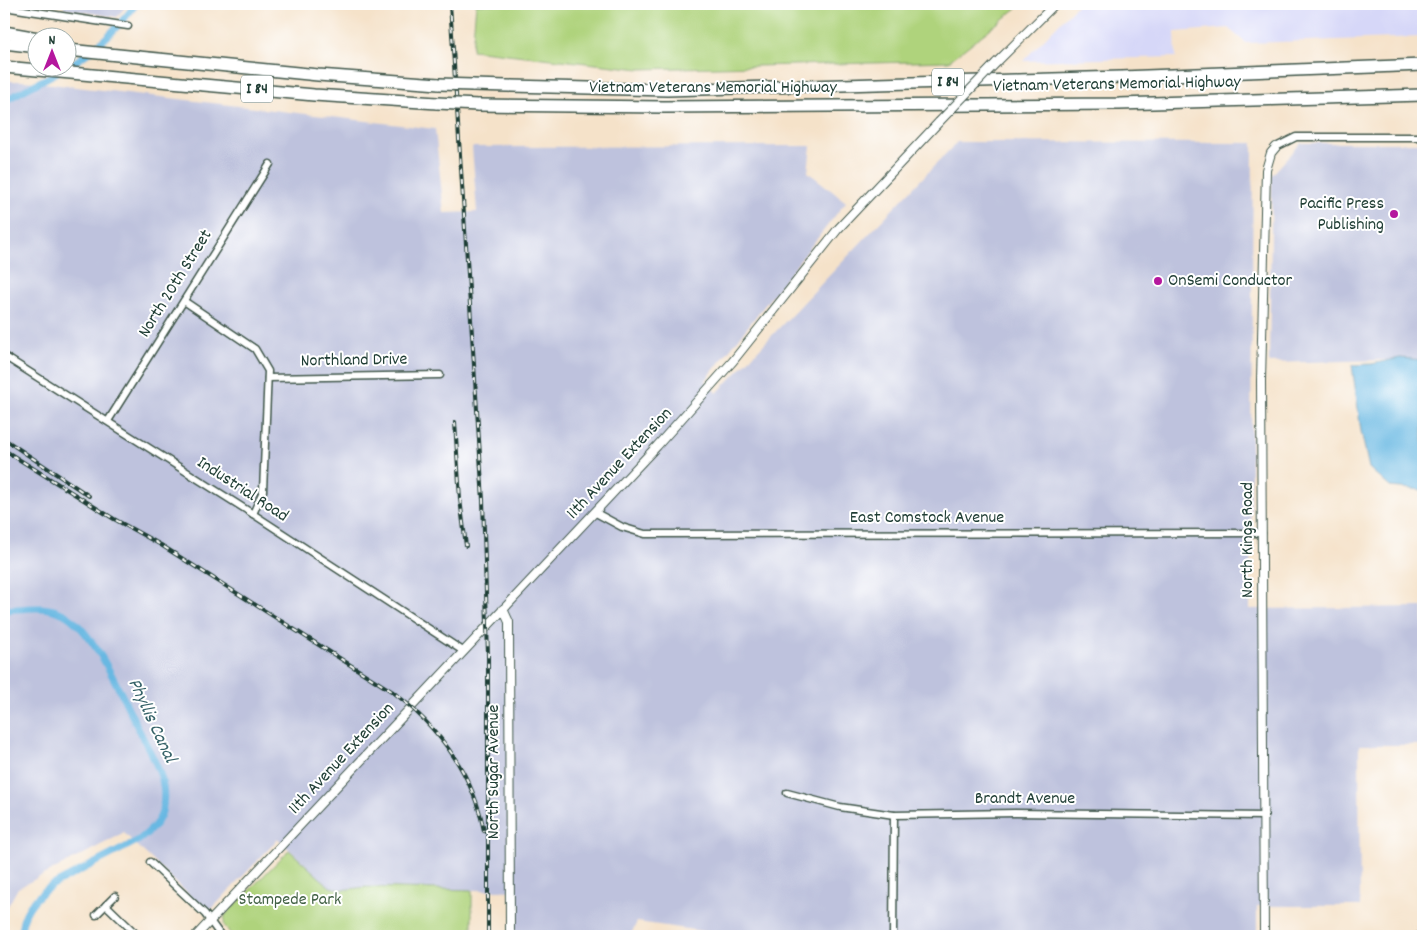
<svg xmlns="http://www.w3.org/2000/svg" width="1427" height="940" font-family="Dekko,sans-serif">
<rect width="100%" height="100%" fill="#fff"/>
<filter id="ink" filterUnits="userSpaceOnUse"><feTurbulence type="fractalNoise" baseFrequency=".02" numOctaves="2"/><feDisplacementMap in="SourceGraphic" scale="10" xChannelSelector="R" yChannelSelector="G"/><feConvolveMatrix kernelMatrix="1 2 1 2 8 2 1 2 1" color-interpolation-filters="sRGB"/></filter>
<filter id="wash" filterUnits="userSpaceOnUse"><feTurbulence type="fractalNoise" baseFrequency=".0096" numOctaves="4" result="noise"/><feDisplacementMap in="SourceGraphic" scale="20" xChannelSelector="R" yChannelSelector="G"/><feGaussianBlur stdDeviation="1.12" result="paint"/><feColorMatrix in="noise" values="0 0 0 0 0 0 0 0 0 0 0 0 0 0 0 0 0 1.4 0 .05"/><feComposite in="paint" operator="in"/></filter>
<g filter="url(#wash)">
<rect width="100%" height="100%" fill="#f5e2c9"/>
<path fill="#d6d7f8" d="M1078,4H1423V37L1246,43L1228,28L1175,32L1176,57L1023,61Z"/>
<g fill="#bec2dd">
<path d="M64,4H128L117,17L64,9Z"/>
<path d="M4,81H25L435,129L444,213L477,212L472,147L811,146L808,172L846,202L705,381L717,393L957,142L1253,143L1250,609L1423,607V745H1359L1360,906H1257V936H737L637,922L630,936H602L598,934V936H514V891L367,887L341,890L330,887L278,839L208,913L124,833L18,888L4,913Z"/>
<path d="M1301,143H1423V359L1269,363L1272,175Z"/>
</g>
<g fill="#afd37c" stroke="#678858">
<path d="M476,4H1022L949,61L640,69L472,50Z"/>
<path d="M289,850L330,887L341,890L367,887L472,890V936H232L224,925L225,915Z"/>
</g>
<path fill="#67b8e2" stroke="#437a8b" d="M1400,358L1423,360V490L1390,487L1369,468L1361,431L1352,365L1372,364Z"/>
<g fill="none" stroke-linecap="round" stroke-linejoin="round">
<g stroke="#67b8e2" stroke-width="7">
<path d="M68,66C97,49 115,31 136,4"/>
<path d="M4,101L56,73"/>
<path d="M4,610C24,609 45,604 64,614C96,632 123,699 140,732C147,747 158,764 162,780C164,788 164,799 163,807C161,822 150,831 139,840L51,886C33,899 21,913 21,936"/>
</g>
</g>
</g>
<g filter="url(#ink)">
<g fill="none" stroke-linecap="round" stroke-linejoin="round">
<defs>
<g id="minor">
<path d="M4,7L128,26"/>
<path d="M1276,147L1296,137H1423"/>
<path d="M184,301L255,349L268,371L263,491L253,514"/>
<path d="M4,356L253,514L463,651"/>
<path d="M268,378L440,375"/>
<path d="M108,421L270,164"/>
<path d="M596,513L622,527L645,534L1262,533"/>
<path d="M787,793L840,807L894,815L1015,813L1265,816"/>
<path d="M150,862L205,914L221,936"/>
<path d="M106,905L138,936"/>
<path d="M96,915L115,896"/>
<path d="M893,936L894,815"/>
<path d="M1418,936H1423"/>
</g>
<g id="tertiary">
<path d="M996,63L1055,4"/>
<path d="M503,609L509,622L510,936"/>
<path d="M196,936L657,446L733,361L838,229L939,122"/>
<path d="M1264,936L1261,381L1266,170L1271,153L1276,147"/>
</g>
<g id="motorway">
<path d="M4,32L38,38"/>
<path d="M4,43L38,47"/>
<path d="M68,50L318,75L439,84"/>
<path d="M4,67L314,95L437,103"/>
<path d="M472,85L667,90L1122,77L1423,65"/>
<path d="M478,105L664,107L1119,104L1423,95"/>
</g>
</defs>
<use href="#minor" stroke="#3f564a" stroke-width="9"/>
<use href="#tertiary" stroke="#3f564a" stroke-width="10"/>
<use href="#motorway" stroke="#3f564a" stroke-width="14"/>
<use href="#minor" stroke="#fff" stroke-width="6"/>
<use href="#tertiary" stroke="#fff" stroke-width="8"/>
<use href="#motorway" stroke="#fff" stroke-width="11"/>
<defs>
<g id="rail">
<path d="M450,4L483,500L488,655V936"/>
<path d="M455,422L460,499L466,546"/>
<path d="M4,439L89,496"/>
<path d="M4,450L114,519L161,545L393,692C439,728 473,773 484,831"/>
</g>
</defs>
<use href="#rail" stroke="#1f3d34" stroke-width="4"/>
<use href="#rail" stroke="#fff" stroke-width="2" stroke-dasharray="5.5" stroke-linecap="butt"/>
<defs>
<path id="tertiary-bridge" d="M939,122L996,63"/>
<g id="motorway-bridge">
<path d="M439,84L472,85"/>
<path d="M437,103L478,105"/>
</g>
</defs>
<use href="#tertiary-bridge" stroke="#3f564a" stroke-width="10" stroke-linecap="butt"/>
<use href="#motorway-bridge" stroke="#3f564a" stroke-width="14" stroke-linecap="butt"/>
<use href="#tertiary-bridge" stroke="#fff" stroke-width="8"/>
<use href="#motorway-bridge" stroke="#fff" stroke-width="11"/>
</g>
</g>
<g fill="#b5179e" stroke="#fff" stroke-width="2">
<circle cx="1394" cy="214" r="5"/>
<circle cx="1158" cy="281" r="5"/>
</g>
<g text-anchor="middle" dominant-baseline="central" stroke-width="4" stroke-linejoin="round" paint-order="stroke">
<g fill="#fff" stroke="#627771" stroke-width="1">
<rect x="932" y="68.5" width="32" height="27" rx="4"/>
<rect x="241" y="75.5" width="32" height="27" rx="4"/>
</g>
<g font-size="16" font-weight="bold" fill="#1f3d34">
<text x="948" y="82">I 84</text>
<text x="257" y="89">I 84</text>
</g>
<g font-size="18" fill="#1f3d34" stroke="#fff">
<text transform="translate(1117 85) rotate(-1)">Vietnam Veterans Memorial Highway</text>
<text x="713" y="88">Vietnam Veterans Memorial Highway</text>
<text transform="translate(176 284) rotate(-58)">North 20th Street</text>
<text transform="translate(354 361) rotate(-1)">Northland Drive</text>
<text transform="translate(620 464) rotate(-47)">11th Avenue Extension</text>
<text transform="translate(242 490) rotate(33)">Industrial Road</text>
<text x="927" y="518">East Comstock Avenue</text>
<text transform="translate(1248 540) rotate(-90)">North Kings Road</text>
<text transform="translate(342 759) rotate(-47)">11th Avenue Extension</text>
<text transform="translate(494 772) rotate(-90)">North Sugar Avenue</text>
<text x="1025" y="799">Brandt Avenue</text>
</g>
<g font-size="18" fill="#1f3d34" stroke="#fff" text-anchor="end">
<text x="1384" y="204">Pacific Press<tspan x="1384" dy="21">Publishing</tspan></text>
<text x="1168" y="281" text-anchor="start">OnSemi Conductor</text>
</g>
<g font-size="18" fill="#436246" stroke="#fff">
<text x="290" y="900">Stampede Park</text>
</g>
<g font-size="19" font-style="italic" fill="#356268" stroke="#fff">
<text transform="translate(151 721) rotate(65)">Phyllis Canal</text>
</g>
</g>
<rect width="1427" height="940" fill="none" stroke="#fff" stroke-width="20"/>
<g transform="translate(52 52)"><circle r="24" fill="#ffffff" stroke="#a5b1ae"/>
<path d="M0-4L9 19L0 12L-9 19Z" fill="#b5179e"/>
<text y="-8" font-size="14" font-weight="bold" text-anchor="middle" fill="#1f3d34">N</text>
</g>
</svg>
